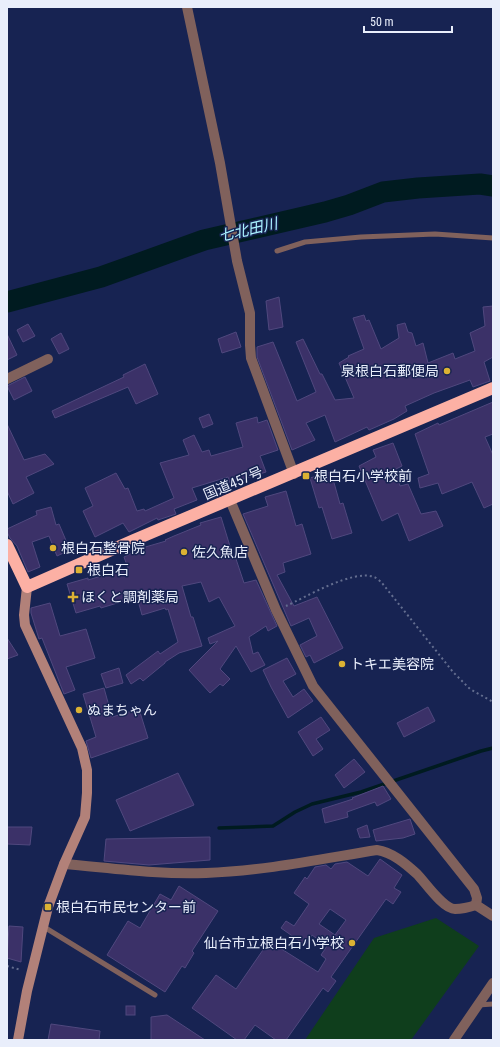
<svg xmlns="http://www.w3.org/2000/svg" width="500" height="1047" font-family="'Roboto Condensed','Noto Sans JP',sans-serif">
<rect width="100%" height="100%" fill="#172352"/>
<path fill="#0f3e1c" d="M436,918L479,946L411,1040H305L374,938Z"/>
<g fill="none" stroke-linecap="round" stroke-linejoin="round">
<path stroke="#001b20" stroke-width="3.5" d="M219,828L273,826L295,812L312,804L361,792L481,751L493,748"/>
<path stroke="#001b20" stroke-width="21" d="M7,302L101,277L204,240L325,212L349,205L383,192L418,188L480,184L493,186"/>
</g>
<g fill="#3b3168" stroke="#50487e" fill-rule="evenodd">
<path d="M279,297L283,327L269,330L266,301Z"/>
<path d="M493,306V357L484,362L490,381L473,387L470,380L434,393L405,406L407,411L394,419L369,430L367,427L335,442L325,415L306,423L315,440L292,450L257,357V347L273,342L297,401L316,392L296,342L303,339L320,374H322L335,400L354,398L339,363L349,357L348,356L364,349L353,318L364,315L366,321L369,320L381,349L399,338L397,325L405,323L408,332L412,333L416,346L423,343L428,363L453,353L455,359L475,351L470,333L485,326L483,307Z"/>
<path d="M28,324L35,336L23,342L17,330Z"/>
<path d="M236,332L241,347L222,353L218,339Z"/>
<path d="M61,333L69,349L59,354L51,339Z"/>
<path d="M7,334L17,355L7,360Z"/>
<path d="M145,364L158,394L136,404L128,387L55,418L52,411L124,377L123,375Z"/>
<path d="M25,377L32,391L14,400L7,386Z"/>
<path d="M493,402V434L485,437L493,455V504L484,508L472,482L442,494L438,483L420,488L418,478L429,474L415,434L438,423L439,425Z"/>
<path d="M209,414L213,424L203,428L199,418Z"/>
<path d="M257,417L258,423L267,420L278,450L260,456L266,472L230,483L228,477L192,488L197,500L174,509L176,514L158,520L157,518L129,532L123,523L95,537L83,511L93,506L85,488L116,473L125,489L128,488L137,511L144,509L145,511L174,498L160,463L189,455L183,440L194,435L202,452L209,450L211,456L243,447L236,423Z"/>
<path d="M7,424L24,460L45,454L54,464L26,477L34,493L13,504L7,491Z"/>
<path d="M393,443L402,466L396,469L400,486L408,484L421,514L436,511L443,526L409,541L398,513L382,521L359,466L376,457L373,450Z"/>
<path d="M331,472L340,504L343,503L352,533L332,539L322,507L319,508L310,478Z"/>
<path d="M286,491L296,526L302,524L311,554L283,563L285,572L277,575L294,606L317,597L343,648L314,663L310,655L306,657L300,645L317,636L309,618L291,626L243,514L268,506L265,497Z"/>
<path d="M51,507L56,525L59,524L70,550L57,556L49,536L32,542L40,567L28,572L17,546L10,538L7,532V529L37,515L36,511Z"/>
<path d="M221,517L233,556H235L244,583L256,580L277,626L268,631L266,626L249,637L253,654L258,652L265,665L251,672L236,646L220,669L230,679L223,686L220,684L210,693L189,670L218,641L210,644L208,638L235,626L219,597L209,602L201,582L182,586L191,617H193L202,646L179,653L165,662V663L143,681L140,678L131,684L126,675L158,651L160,654L178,642L168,609L166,610L165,608L142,615L137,597L101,608L100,606L76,613L67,584L88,578V580L128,568L124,557L142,548L166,541L165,540L174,536L201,525L200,523Z"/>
<path d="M50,603L60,636L86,629L95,658L66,667L75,690L64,694L42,638L39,639L31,613V608Z"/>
<path d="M7,638L18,655L7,659Z"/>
<path d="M287,658L296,674L283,681L293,697L304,689L313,701L288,718L271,687L263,670Z"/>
<path d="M119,668L123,683L106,688L101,674Z"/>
<path d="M104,688L112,717L139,709L148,738L91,758L86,741L96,737L83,694Z"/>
<path d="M428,707L435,721L404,737L397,723Z"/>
<path d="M321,717L330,730L316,739L323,749L313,756L298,732Z"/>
<path d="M354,759L365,772L344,788L335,775Z"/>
<path d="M178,773L194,805L130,831L116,800Z"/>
<path d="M383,786L391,799L377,806L375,802L347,812L348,817L325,823L322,809L353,799L352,798Z"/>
<path d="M410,819L415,834L403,838L376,841L373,830Z"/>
<path d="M367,825L370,837L360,838L357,829Z"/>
<path d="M7,827H32L30,845L7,844Z"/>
<path d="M210,837V860L149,865L104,861L106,839Z"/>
<path d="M380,859L402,875L394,888L401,892L393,904L386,899L331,977L336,981L328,992L323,988L286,1040H276L255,1025L244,1040H237L192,1008L216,975L236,989L265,947L268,949L272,943L318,972L326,959L321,955L327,946L312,935L305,945L281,928L286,921L294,926L309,904L294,893L305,877L307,879L315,867L326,865L331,869L335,864L347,862L368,876ZM330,909L346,920L335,935L319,924Z"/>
<path d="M179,886L218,911L192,951L194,953L185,968L182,966L165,992L107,955L128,921L140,928L160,894L171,900Z"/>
<path d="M9,926L23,927L21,962L7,958Z"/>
<rect x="126" y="1006" width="9" height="9"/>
<path d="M167,1015L205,1040H151V1017Z"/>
<path d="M51,1024L100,1031L99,1040H48Z"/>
</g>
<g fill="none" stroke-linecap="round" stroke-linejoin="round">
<g stroke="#636d8f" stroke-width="2" stroke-dasharray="2 3" stroke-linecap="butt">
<path d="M286,606C306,597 353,569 374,577C377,578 380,581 382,583L453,672L470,689L493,702"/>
<path d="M7,966L21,970"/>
</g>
<g stroke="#80615c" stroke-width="5">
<path d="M277,251L305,242L361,237L435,234L493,238"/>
<path d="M44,927L155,995"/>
<path d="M478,1005L493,1004"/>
</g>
<g stroke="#80615c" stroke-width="10">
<path d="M187,7L220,163L237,261L250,313V345L251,358L294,474"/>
<path d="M7,379L48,359"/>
<path d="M230,500L276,610L313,686L474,889L477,898L476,905L493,916"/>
<path d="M64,864C111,868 159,875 206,873C264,871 321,859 377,850C392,852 406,864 417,874C425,882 443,909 455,909C462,909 470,907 476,905"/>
<path d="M454,1040L493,983"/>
</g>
<path stroke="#b28179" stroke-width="10" d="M18,1040L27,991L48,907L64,864L85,817L87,793V770L82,748L25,625L24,615L27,587"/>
<path stroke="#fcb0a4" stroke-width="12" d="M7,545L27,587L134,540L493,388"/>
</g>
<g fill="#dcb233" stroke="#172352" stroke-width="1.5">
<circle cx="447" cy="371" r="4"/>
<rect x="302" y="472" width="8" height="8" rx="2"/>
<circle cx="53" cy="548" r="4"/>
<circle cx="184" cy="552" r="4"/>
<rect x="75" y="566" width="8" height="8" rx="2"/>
<path d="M71 591h4v4h4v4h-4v4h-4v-4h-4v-4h4z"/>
<circle cx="342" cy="664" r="4"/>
<circle cx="79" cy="710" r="4"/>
<rect x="44" y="903" width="8" height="8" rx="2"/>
<circle cx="352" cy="943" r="4"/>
</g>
<g text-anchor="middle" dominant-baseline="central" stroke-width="3" stroke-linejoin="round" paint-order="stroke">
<g font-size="14" fill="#e9eefb" stroke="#172352" text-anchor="start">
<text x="439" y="371" text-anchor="end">泉根白石郵便局</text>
<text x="314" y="476">根白石小学校前</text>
<text x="61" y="548">根白石整骨院</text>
<text x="192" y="552">佐久魚店</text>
<text x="87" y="570">根白石</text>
<text x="81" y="597">ほくと調剤薬局</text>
<text x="350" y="664">トキエ美容院</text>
<text x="87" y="710">ぬまちゃん</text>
<text x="56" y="907">根白石市民センター前</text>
<text x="344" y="943" text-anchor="end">仙台市立根白石小学校</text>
</g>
<g font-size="14" fill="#e9eefb" stroke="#172352">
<text transform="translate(233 483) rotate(-23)">国道457号</text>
</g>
<g font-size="15" font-style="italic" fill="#aaf3ff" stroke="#172352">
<text transform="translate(248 230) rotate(-13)">七北田川</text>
</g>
</g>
<rect width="500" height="1047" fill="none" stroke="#e9eefb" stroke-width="16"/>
<path d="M364 26v6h88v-6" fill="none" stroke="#e9eefb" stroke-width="2"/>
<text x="370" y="26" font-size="12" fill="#e9eefb" stroke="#172352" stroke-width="3" paint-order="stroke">50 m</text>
</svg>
